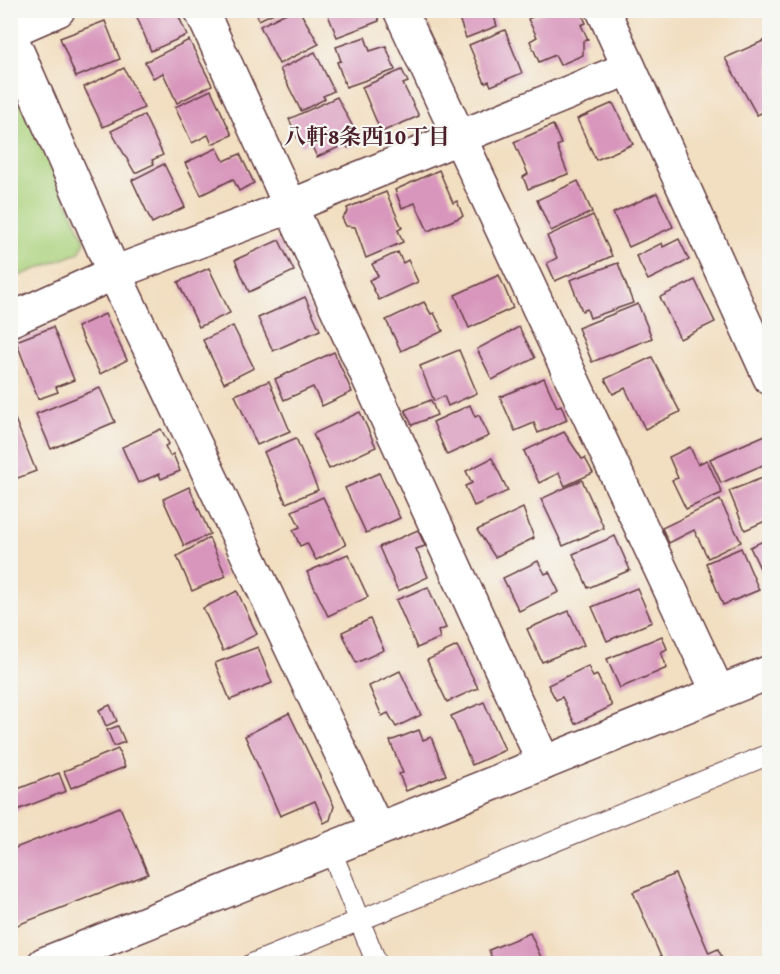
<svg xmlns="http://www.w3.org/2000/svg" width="780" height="974" font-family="'Gentium Book Plus','Noto Serif JP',serif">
<rect width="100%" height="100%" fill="#f6f6f2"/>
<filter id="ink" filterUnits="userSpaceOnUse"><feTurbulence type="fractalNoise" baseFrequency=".0167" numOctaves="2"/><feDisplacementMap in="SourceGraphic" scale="12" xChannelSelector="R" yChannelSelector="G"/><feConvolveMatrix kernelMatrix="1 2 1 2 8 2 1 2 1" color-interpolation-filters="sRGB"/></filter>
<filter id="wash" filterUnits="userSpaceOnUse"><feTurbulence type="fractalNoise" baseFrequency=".008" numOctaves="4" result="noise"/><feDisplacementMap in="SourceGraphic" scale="24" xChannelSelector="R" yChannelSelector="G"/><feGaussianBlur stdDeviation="1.35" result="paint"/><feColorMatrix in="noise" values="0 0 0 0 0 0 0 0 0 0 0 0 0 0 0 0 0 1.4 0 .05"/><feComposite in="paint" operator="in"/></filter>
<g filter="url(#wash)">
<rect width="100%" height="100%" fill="#f2dec0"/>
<path fill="#abd17b" stroke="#7a7853" stroke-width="1.5" d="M17,91L85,241L79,253L11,279L10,93Z"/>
<g id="blocks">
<g fill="#d896bc">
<path d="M134,10H176L187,35L151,51Z"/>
<path d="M255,10H280L259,20Z"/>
<path d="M292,10H299L319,44L279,64L260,26Z"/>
<path d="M326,10H375L379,21L337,37Z"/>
<path d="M456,10H492L497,26L466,38Z"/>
<path d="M548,10H580L586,23L581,25L588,39L583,41V55L560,65L555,55L539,62L530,41L537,37L528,19Z"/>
<path d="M105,21L120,59L76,77L60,38Z"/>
<path d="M505,30L522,73L491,86L489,81L485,83L469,45Z"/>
<path d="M365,37L370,51L386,46L395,70L346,87L337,62L341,61L336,47Z"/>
<path d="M770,38V109L757,115L725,58Z"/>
<path d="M189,40L212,85L177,103L163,73L153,78L145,62Z"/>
<path d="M315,52L334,91L323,96L325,99L301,111L280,69Z"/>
<path d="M124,68L144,108L103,127L84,87Z"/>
<path d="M402,70L408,82L403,84L419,116L381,132L362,87Z"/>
<path d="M211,90L232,135L212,144L208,135L192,143L175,107Z"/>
<path d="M337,97L361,142L348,148L346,144L317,157L310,142L301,146L289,119Z"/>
<path d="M613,103L633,144L596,160L577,119Z"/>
<path d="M144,115L163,155L152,160L154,164L135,173L111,131Z"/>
<path d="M553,125L561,144L557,146L568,174L528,189L523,177L528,174L514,142Z"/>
<path d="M217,148L224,161L240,154L254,183L239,191L233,179L201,195L185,163Z"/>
<path d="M164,164L185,207L152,223L132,180Z"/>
<path d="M439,170L453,203L457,201L463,216L428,231L415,203L402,208L395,190Z"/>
<path d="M578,181L592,212L551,231L537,200Z"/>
<path d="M386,192L402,228L398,230L403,242L366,258L355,227L346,226L342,218L348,211L347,208Z"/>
<path d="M657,193L673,227L629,247L613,213Z"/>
<path d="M593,215L612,256L555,281L547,263L557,258L547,236Z"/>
<path d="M679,239L689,260L648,280L636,256L662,243L663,247Z"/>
<path d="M279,240L294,271L249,292L235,260Z"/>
<path d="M398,252L403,263L408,260L418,282L379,300L369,280L378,276L372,264Z"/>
<path d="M618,263L633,303L590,318L587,309L582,311L570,280Z"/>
<path d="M209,268L230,313L199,327L178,282Z"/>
<path d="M499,275L513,308L469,328L455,295Z"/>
<path d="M695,280L715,322L680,339L660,297Z"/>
<path d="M305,297L320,330L273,351L258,318Z"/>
<path d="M424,302L431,314L434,313L443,331L401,351L386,320Z"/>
<path d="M638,304L652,338L592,362L578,328Z"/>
<path d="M105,314L127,360L100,374L77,327Z"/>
<path d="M233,326L254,368L224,383L203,340Z"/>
<path d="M53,327L74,380L56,387L58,392L38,399L16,341Z"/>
<path d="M519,327L535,358L492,380L477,349Z"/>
<path d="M459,350L477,393L448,406L444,396L434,401L420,366Z"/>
<path d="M334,352L352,392L322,406L313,387L284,400L275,379Z"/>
<path d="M652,357L680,412L645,429L625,388L613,394L605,379Z"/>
<path d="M544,378L557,407L561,405L567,420L538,433L534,423L515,431L500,397Z"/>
<path d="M269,381L290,431L257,445L235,395Z"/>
<path d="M100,388L115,422L51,449L36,414Z"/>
<path d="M431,400L437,415L412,425L405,410Z"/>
<path d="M470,405L475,417L479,415L489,436L447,455L433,422Z"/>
<path d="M360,412L376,447L329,469L313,434Z"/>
<path d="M15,419L36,471L10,481V421Z"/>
<path d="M161,429L169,444L165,446L170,456L173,454L180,471L161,479L159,474L138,483L122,447Z"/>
<path d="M564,432L582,459L585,458L593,473L565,486L559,473L539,483L524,451Z"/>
<path d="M770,433V462L721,483L710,459Z"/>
<path d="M296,438L318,490L286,503L264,452Z"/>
<path d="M690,447L698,464L707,460L722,493L686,509L672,480L678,478L669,457Z"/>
<path d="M492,458L508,491L474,506L465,486L472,483L466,471Z"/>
<path d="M379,473L400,518L366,533L345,488Z"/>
<path d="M770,475V519L745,530L729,491Z"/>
<path d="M582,480L604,528L563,546L541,499Z"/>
<path d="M189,487L210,534L184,546L163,499Z"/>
<path d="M323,497L346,545L316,560L307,543L300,546L293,530L300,527L292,511Z"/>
<path d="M720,500L741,542L708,558L694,530L669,543L662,528Z"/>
<path d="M523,508L534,538L495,557L477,530Z"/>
<path d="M418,530L425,546L416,549L428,577L398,591L379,547Z"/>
<path d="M615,536L630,570L588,588L573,554Z"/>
<path d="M209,538L226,576L192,591L177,556Z"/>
<path d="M770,538V580L766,581L750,547Z"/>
<path d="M741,548L759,590L723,605L706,563Z"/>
<path d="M348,554L368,597L328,616L307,572Z"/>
<path d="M538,561L545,574L549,572L559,592L519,611L503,578Z"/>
<path d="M428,587L446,628L438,631L440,638L417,648L396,600Z"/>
<path d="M637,588L652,622L607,641L592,607Z"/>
<path d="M237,591L257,634L223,651L203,608Z"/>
<path d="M569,611L584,645L542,662L527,629Z"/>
<path d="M370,619L384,650L356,663L342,632Z"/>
<path d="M662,636L667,649L661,652L667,668L620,688L607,659Z"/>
<path d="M457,646L478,688L447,702L427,660Z"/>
<path d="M258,647L272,683L230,700L215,663Z"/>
<path d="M588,666L593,677L597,675L612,706L575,724L562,697L556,700L548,685Z"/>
<path d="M400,671L421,715L396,727L388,713L382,716L369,686Z"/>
<path d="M484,702L505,750L472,765L451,716Z"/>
<path d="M110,705L117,721L106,726L99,710Z"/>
<path d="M289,713L334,806L330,820L324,823L315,801L280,816L245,736Z"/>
<path d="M118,726L125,742L114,746L107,730Z"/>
<path d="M419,730L423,740L431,737L446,775L406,791L399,774L403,773L390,741Z"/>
<path d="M118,749L125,767L71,788L64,771Z"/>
<path d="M59,773L66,791L10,813V792Z"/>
<path d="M120,807L148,874L10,928V850Z"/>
<path d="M675,874L709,953L718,949L725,964H664L633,892Z"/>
<path d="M530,933L544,964H494L489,950Z"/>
</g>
</g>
</g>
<g filter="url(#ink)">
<use href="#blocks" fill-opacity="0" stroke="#633c41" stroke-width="1.5"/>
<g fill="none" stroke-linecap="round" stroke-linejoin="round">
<defs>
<g id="service">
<path d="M330,848L377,964"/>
<path d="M252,964L770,754"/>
</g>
<g id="minor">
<path d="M201,10L544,763"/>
<path d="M400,10L718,692"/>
<path d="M603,10L770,378"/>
<path d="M10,31L58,10"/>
<path d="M10,35L114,273L377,829"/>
<path d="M10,320L114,273L289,207L629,68"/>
<path d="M44,964L770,672"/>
</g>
</defs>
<use href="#service" stroke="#633c41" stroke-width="22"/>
<use href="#minor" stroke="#633c41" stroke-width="36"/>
<use href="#service" stroke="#fff" stroke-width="20"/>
<use href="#minor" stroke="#fff" stroke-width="33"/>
</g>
</g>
<g text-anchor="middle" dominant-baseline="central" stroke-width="4.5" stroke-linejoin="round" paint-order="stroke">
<g font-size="22" font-weight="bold" fill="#4a1f2b" stroke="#f6f6f2">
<text x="367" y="136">八軒8条西10丁目</text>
</g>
</g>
<rect width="780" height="974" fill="none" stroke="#f6f6f2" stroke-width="36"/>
</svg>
